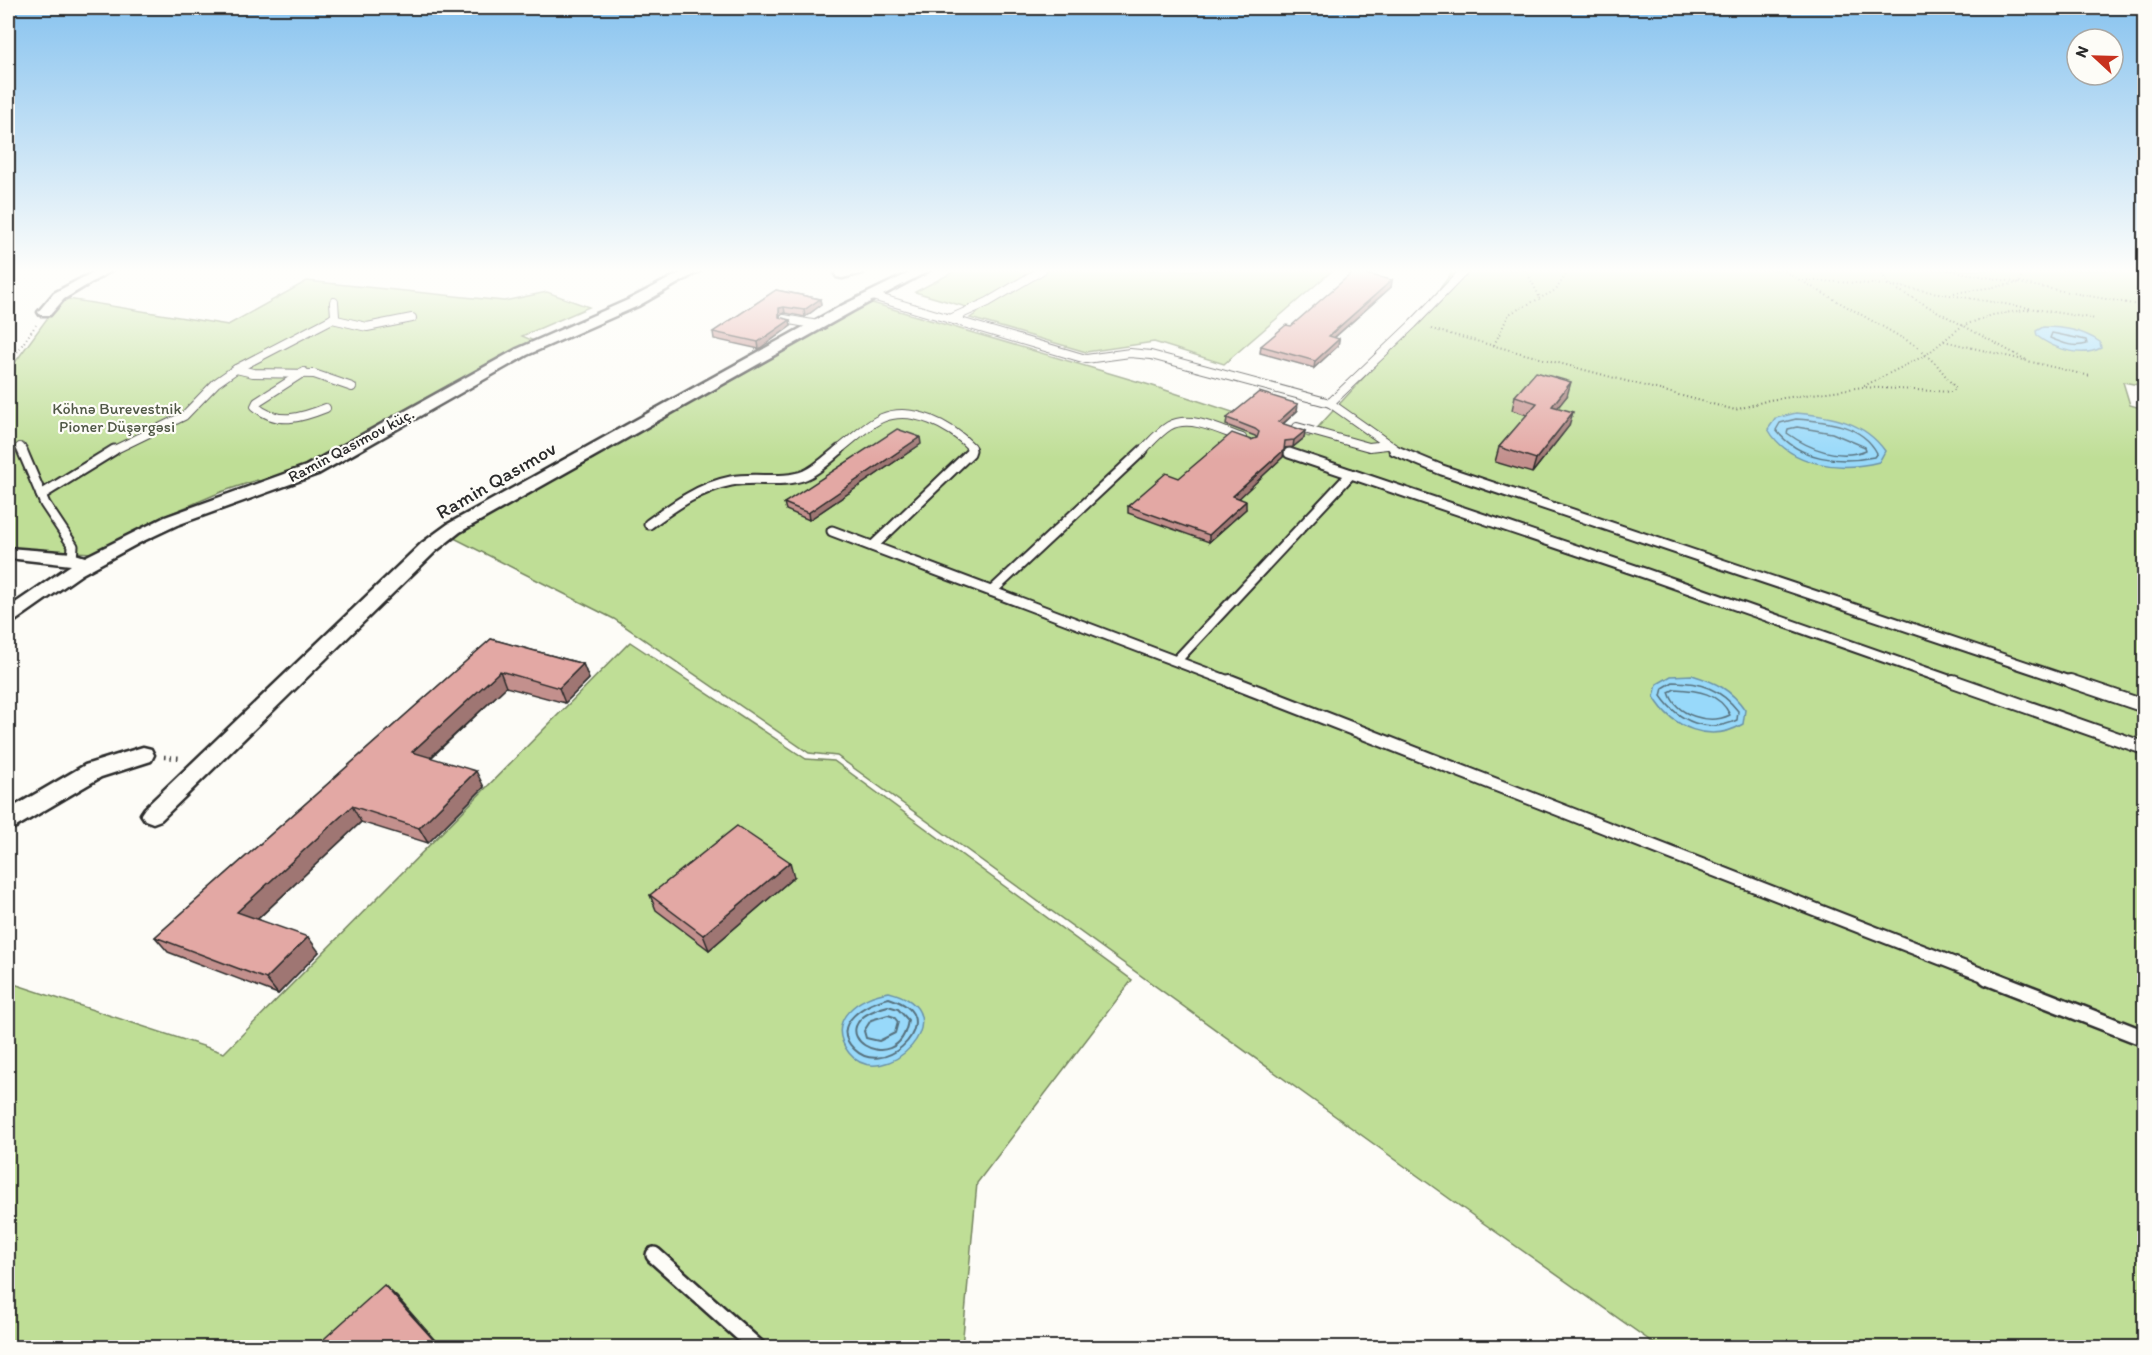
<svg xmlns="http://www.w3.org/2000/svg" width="2152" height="1355" font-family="Itim,sans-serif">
<rect width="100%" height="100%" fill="#fdfcf7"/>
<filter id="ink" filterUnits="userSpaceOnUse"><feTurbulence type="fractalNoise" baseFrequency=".0167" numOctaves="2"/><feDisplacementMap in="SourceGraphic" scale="12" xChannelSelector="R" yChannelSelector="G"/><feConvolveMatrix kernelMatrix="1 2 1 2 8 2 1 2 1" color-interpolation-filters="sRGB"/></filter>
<g filter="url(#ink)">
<g fill="#bfde96" stroke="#758460" stroke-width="1.5">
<path d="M957,270H1333L1224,364L1154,342L1086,352L970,318L980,311L915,292Z"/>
<path d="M1454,270H2144V386L2123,382L2130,405L2144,409V1347H1659L1479,1220L837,756L809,753L614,619L452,537L869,302L1153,386L1309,437L1413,324Z"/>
<path d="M307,281L504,301L547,292L589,307L522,336L534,341L302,468L263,483L257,480L221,492L158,519L92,553L8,548V372L62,298L228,325Z"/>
<path d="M630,642L806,759L834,761L1132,980L977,1183L962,1347L8,1348V982L224,1053Z"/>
</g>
<g fill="#98d9fa" stroke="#6c93a7" stroke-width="1.5">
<path d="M2043,327C2064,327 2082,330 2100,342L2101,348C2081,358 2054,349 2037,336L2036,331Z"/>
<path d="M1796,413C1830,416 1864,421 1885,451L1879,462C1840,472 1789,466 1768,429L1776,418Z"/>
<path d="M1692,675C1715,682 1731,689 1745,710L1743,724C1710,744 1672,728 1654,697L1657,684L1671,676Z"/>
<path d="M889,992C968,1012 883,1096 849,1053C824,1020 859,996 889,992Z"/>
</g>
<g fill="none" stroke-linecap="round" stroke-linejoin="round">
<g stroke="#57717e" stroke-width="1.5">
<path d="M2052,333L2086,340L2087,344C2074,348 2062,343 2050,338Z"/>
<path d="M1796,419C1825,421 1862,424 1877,453L1874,457C1839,464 1799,460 1776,430L1780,423Z"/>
<path d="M1797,427L1832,433L1865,447L1866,450C1840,461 1809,449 1787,433L1788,429Z"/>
<path d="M1673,682C1700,682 1721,689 1738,711L1737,720C1708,734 1679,722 1661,696L1663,688Z"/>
<path d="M1675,689C1697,690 1720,693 1730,715C1709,725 1676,716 1669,692Z"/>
</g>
<g stroke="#57717e" stroke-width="2">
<path d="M889,998C894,1000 901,1002 906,1006C936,1028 883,1078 854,1049C828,1024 868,1002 889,998Z"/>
<path d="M888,1006L898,1009L908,1020C899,1085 808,1027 888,1006Z"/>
<path d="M888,1015L894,1017L898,1022L895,1033L879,1041L866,1038L864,1031L871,1020Z"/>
</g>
<defs>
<g id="lane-far3">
<path d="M872,296L1086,359L1130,353L1151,355L1330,403L1398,451"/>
<path d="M332,319L367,327L412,318"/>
<path d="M784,319L818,325"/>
<path d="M950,319L988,302L1042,270"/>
<path d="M236,369L332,319L335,316L334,302"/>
<path d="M304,372L257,402L255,406C277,426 301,418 326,408"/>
<path d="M1330,403L1413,324L1465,270"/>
<path d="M1297,427L1369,447L1387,445"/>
<path d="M20,447L23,451"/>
<path d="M112,451L184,416L216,383L236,369L253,373L314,374L352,387"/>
<path d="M837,451C851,441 866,425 882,418C912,405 951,426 971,447L970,451"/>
<path d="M1142,451C1150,443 1159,432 1169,426C1190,414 1222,431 1242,438"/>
</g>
<g id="lane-far2">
<path d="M22,450L45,504L73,546L72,559"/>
<path d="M1394,450L1442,470L2075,683"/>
<path d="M1289,453L1647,574L1957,683"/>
<path d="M41,495L114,450"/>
<path d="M649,524C674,506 700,487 731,481C755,476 782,484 805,475C817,470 829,458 839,450"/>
<path d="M832,531L1234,683"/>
<path d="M873,546L970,453L971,450"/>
<path d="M992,591L1143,450"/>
<path d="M1177,660L1351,474"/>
</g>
<g id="lane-far1">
<path d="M1230,681L1991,978"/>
<path d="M1953,681L2144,748"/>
<path d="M2070,681L2144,706"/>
</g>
<g id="lane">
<path d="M1987,977L2144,1038"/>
<path d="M654,1255L758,1348"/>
</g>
<g id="street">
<path d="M97,270H112L64,299L50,315H40L38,312L54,293Z"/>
<path d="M686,270H701L638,306L527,355L318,474L177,525L139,543L82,574L15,621L8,623V608L71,565L8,558V548L72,553L85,557L165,517L306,466L517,349L628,300Z"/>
<path d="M844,270H864L863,273L842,278L837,277L835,274L837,271Z"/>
<path d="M915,270H930L853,311L460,532L436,551L161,820L153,823L145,820L141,814L145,808L422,543L448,524L843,305Z"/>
<path d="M143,747L151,749L154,755L151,761L101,777L16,827L8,830V810L85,765Z"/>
</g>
</defs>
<use href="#lane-far3" stroke="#2b2b2b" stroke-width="10"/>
<use href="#lane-far2" stroke="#2b2b2b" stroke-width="13"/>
<use href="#lane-far1" stroke="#2b2b2b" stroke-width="16"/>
<use href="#lane" stroke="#2b2b2b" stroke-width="20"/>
<use href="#street" stroke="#2b2b2b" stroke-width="5"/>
<g stroke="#2b2b2b" stroke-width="2" stroke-dasharray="1 3" stroke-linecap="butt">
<path d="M1526,270L1540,298"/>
<path d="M1880,270L1889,285L2028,361"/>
<path d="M1948,270L2144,306"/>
<path d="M1803,280L1889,285L2096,319"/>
<path d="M1954,293L2020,283L2022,270"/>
<path d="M1431,329L1735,410L1769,400L1863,387L1951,392L1956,389L1937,365L1915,345L1782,270"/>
<path d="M1944,341L2090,376"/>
<path d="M1494,345L1509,314L1556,290L1569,270"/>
<path d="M8,365L36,325"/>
<path d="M1864,386L1926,355L1962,326L1992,315L2031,309"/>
</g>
<path stroke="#2b2b2b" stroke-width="4.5" stroke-dasharray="1.5 5" stroke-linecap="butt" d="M164,757L181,758"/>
<use href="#lane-far3" stroke="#fdfcf7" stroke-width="8"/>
<use href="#lane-far2" stroke="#fdfcf7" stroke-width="9"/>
<use href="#lane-far1" stroke="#fdfcf7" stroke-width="12"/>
<use href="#lane" stroke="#fdfcf7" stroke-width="15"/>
<use href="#street" fill="#fdfcf7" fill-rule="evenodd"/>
</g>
<g fill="#c3908d" stroke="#2b2b2b" stroke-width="1.5">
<path d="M1392,280L1391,287L1334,338L1339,339L1338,346L1314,368L1260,353L1261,346Z"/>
<path d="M776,290L820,299L821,305L805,317L785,313L780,315V317L791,326L759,349L714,339L713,332Z"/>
<path d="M1515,396H1567L1557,407L1569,426L1532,473L1495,462L1499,447L1527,415L1512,410Z"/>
<path d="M1297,411L1283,424L1304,438L1293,447L1284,448L1283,457L1238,498L1246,509L1209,542L1128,513V506L1251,440L1257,438L1255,436L1226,425L1227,418Z"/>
<path d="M921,444L809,520L786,510L784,503Z"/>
<path d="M491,639L583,664L589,679L565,703L506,687L431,758L484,787L428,843L361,822L258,919L319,952L278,994L168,952L155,937Z"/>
<path d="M794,877L709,950L656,910L650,895Z"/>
</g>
<g fill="#9f7673" stroke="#2b2b2b" stroke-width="1.5">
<path d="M1392,280L1391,287L1328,343L1329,336Z"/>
<path d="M820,299L821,305L805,317L804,310Z"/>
<path d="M784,307L785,313L780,315V323L779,308Z"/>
<path d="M790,320L791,326L759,349L758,342Z"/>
<path d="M1339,339L1338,346L1314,368L1315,361Z"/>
<path d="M1571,382L1567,396L1548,420L1552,406Z"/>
<path d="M1298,404L1297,411L1277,429L1278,422Z"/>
<path d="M1573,412L1569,426L1532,473L1536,459Z"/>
<path d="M1305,431L1304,438L1293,447L1294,440Z"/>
<path d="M920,437L921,444L809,520L808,513Z"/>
<path d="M1284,450L1283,457L1233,504V496Z"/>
<path d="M1246,501V509L1209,542V535Z"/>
<path d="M583,664L589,679L565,703L559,688Z"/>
<path d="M500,671L506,687L420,767L412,752Z"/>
<path d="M476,771L484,787L428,843L419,828Z"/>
<path d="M352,806L361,822L249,927L237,912Z"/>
<path d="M790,862L794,877L709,950L703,935Z"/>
<path d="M308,937L319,952L278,994L266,979Z"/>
<path d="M384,1285L397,1297L441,1347H440Z"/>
</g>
<g fill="#e3a8a4" stroke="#2b2b2b" stroke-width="1.5">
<path d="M1354,271L1392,280L1329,336L1339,339L1315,361L1261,346L1286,325L1291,326Z"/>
<path d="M776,290L820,299L804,310L784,307L779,308V317L790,320L758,342L713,332Z"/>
<path d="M1536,372L1571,382L1552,406L1573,412L1536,459L1499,447L1537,403L1515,396Z"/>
<path d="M1259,392L1298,404L1278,422L1305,431L1294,440L1285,441L1284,450L1233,496L1246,501L1209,535L1128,506L1166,473L1179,478L1232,433L1251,440L1257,438L1259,432L1255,429L1227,418Z"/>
<path d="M897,429L920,437L808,513L784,503Z"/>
<path d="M491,639L583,664L559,688L500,671L412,752L476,771L419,828L352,806L237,912L308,937L266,979L155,937Z"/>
<path d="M737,826L790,862L703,935L650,895Z"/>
<path d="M384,1285L440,1347H315Z"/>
</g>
</g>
<linearGradient id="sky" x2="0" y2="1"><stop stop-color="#88c3ef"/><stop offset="0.59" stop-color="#fefefb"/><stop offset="1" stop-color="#fefefb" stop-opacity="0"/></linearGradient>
<rect width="2152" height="459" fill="url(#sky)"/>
<g text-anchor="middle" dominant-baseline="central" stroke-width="4.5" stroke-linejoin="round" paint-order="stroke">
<g font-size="16" fill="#505846" stroke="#fdfcf7">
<text x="117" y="408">Köhnə Burevestnik<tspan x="117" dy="18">Pioner Düşərgəsi</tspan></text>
</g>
<g font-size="16" fill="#2b2b2b" stroke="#fdfcf7">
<text transform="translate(351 445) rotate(-28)">Ramin Qasımov küç.</text>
</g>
<g font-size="20" fill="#2b2b2b" stroke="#fdfcf7">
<text transform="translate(496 480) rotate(-30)">Ramin Qasımov</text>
</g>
</g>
<rect width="2152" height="1355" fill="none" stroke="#fdfcf7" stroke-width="30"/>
<rect x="15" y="15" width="2122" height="1325" fill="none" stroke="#2b2b2b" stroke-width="2" filter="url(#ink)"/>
<g transform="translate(2095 57) rotate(292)"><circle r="28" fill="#fdfcf7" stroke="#a9a8a5" stroke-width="1.5"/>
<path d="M0-4.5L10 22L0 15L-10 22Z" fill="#c8321e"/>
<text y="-9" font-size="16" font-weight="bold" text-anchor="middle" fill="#2b2b2b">N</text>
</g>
</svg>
